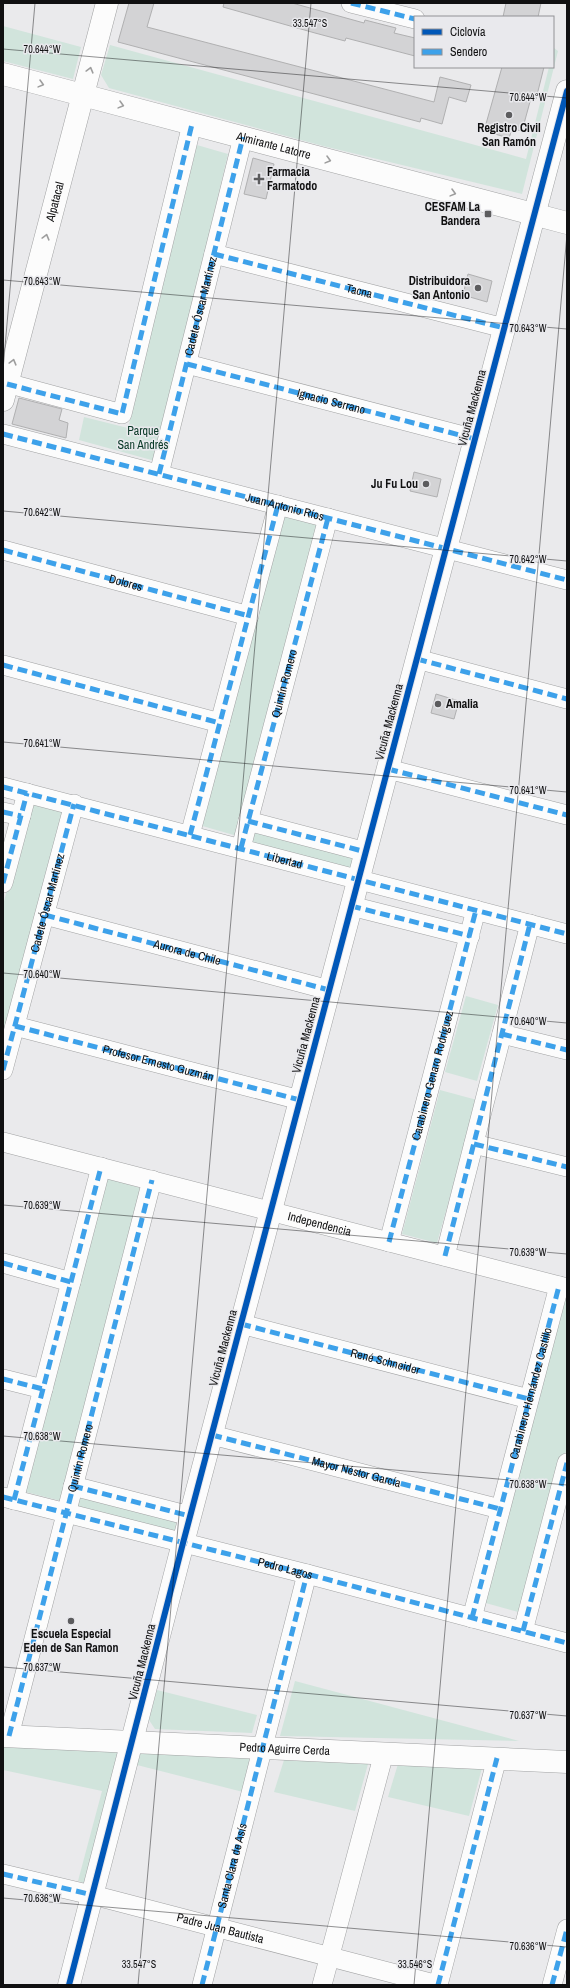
<svg xmlns="http://www.w3.org/2000/svg" width="570" height="1988" font-family="'Archivo Narrow',sans-serif">
<rect width="100%" height="100%" fill="#eaeaec"/>
<g fill="#d1e4dc">
<path d="M3,26L81,47L73,79L3,61Z"/>
<path d="M110,45L526,159L549,67H553L554,48L558,51L522,194L323,146L109,88L101,75Z"/>
<path d="M197,145L228,154L155,461L79,440L84,417L128,428Z"/>
<path d="M283,510L321,520L237,836L199,825Z"/>
<path d="M31,801L66,809L3,1043V905Z"/>
<path d="M252,827L356,854L351,874L248,845Z"/>
<path d="M466,996L498,1005L477,1081L445,1072Z"/>
<path d="M440,1090L477,1100L437,1243L402,1234Z"/>
<path d="M107,1178L144,1189L61,1501L22,1491Z"/>
<path d="M566,1298L567,1448L522,1613L482,1602Z"/>
<path d="M76,1492L177,1519L174,1535L71,1509Z"/>
<path d="M295,1681L519,1741L280,1736Z"/>
<path d="M157,1690L257,1715L252,1733L155,1729L149,1720Z"/>
<path d="M3,1744L123,1752L87,1884L78,1881L102,1791L3,1770Z"/>
<path d="M141,1751L252,1755L243,1792L137,1765Z"/>
<path d="M284,1760L368,1764L355,1811L274,1792Z"/>
<path d="M398,1764L482,1768L469,1816L388,1797Z"/>
</g>
<g fill="#d3d3d5" stroke="#b0b0b1">
<path d="M129,3H154L147,27L434,102L440,77L471,85L466,102L449,97L442,124L421,118L420,122L118,42Z"/>
<path d="M224,3H292L364,23L365,20L396,28L394,33L415,38V56L346,38L345,41L315,33L223,7Z"/>
<path d="M506,3H541L538,17H503Z"/>
<path d="M502,67H544L536,99L531,98L522,131L512,129L509,138L484,131Z"/>
<path d="M253,158L274,164L266,199L244,194Z"/>
<path d="M468,274L492,281L487,302L463,295Z"/>
<path d="M19,398L62,409L59,420L68,423L66,438L12,424Z"/>
<path d="M414,472L441,479L437,497L410,491Z"/>
<path d="M436,694L459,701L454,719L431,713Z"/>
</g>
<g fill="none" stroke-linecap="round" stroke-linejoin="round">
<defs>
<g id="minor">
<path d="M351,3L415,19"/>
<path d="M214,254L504,328"/>
<path d="M187,364L475,439"/>
<path d="M3,382L122,414L192,124"/>
<path id="s1" d="M3,434L567,580"/>
<path id="s2" d="M159,474L243,137"/>
<path d="M3,550L249,616"/>
<path d="M417,659L567,699"/>
<path d="M3,665L220,723"/>
<path d="M388,769L567,815"/>
<path id="s3" d="M3,787L567,934"/>
<path d="M3,812L21,816"/>
<path d="M248,821L366,852"/>
<path d="M190,835L278,505"/>
<path d="M241,848L328,518"/>
<path d="M3,883L27,793"/>
<path d="M351,906L470,936"/>
<path d="M45,915L329,990"/>
<path id="s4" d="M15,1026L300,1100"/>
<path d="M502,1034L567,1050"/>
<path id="s5" d="M3,1070L74,804"/>
<path id="s6" d="M3,1142L567,1288"/>
<path d="M474,1144L567,1167"/>
<path d="M389,1242L476,910"/>
<path d="M445,1256L530,924"/>
<path d="M3,1263L71,1282"/>
<path d="M241,1324L529,1399"/>
<path d="M3,1379L43,1389"/>
<path d="M212,1435L500,1509"/>
<path d="M73,1486L190,1516"/>
<path d="M3,1497L307,1574L567,1643"/>
<path d="M14,1500L101,1167"/>
<path id="s7" d="M472,1618L559,1286"/>
<path d="M523,1631L567,1463"/>
<path id="s8" d="M9,1736L152,1180"/>
<path id="s9" d="M3,1874L108,1899L438,1985L497,1758"/>
<path id="s10" d="M202,1985L307,1574"/>
<path d="M322,1985L384,1753"/>
<path d="M552,1985L567,1929"/>
</g>
<g id="tertiary">
<path id="s11" d="M3,74L567,223"/>
<path id="s12" d="M3,1736L567,1762"/>
</g>
<g id="secondary">
<path id="s13" d="M3,400L107,3"/>
<path d="M69,1985L183,1543L567,91"/>
</g>
</defs>
<use href="#minor" stroke="#a1a2a3" stroke-width="20"/>
<use href="#tertiary" stroke="#a1a2a3" stroke-width="23"/>
<use href="#secondary" stroke="#a1a2a3" stroke-width="23"/>
<use href="#minor" stroke="#fcfcfc" stroke-width="19"/>
<use href="#tertiary" stroke="#fcfcfc" stroke-width="22"/>
<use href="#secondary" stroke="#fcfcfc" stroke-width="22"/>
<g stroke="#3da1ea" stroke-width="5" stroke-dasharray="10 5" stroke-linecap="butt">
<path d="M351,3L415,19"/>
<path id="s14" d="M214,254L504,328"/>
<path id="s15" d="M187,364L475,439"/>
<path d="M7,384L122,414L192,124"/>
<path d="M3,434L567,580"/>
<path d="M159,474L243,137"/>
<path id="s16" d="M3,550L249,616"/>
<path d="M417,659L567,699"/>
<path d="M3,665L220,723"/>
<path d="M388,769L567,815"/>
<path d="M3,787L567,934"/>
<path d="M3,812L21,816"/>
<path d="M248,821L366,852"/>
<path d="M190,835L278,505"/>
<path id="s17" d="M241,848L328,518"/>
<path d="M3,883L27,793"/>
<path d="M351,906L470,936"/>
<path id="s18" d="M45,915L329,990"/>
<path d="M15,1026L300,1100"/>
<path d="M502,1034L567,1050"/>
<path d="M3,1070L74,804"/>
<path d="M474,1144L567,1167"/>
<path id="s19" d="M389,1242L476,910"/>
<path d="M445,1256L530,924"/>
<path d="M3,1263L71,1282"/>
<path id="s20" d="M241,1324L529,1399"/>
<path d="M3,1379L43,1389"/>
<path id="s21" d="M212,1435L500,1509"/>
<path d="M73,1486L190,1516"/>
<path id="s22" d="M3,1497L307,1574L567,1643"/>
<path d="M14,1500L101,1167"/>
<path d="M472,1618L559,1286"/>
<path d="M523,1631L567,1463"/>
<path d="M9,1736L152,1180"/>
<path d="M3,1874L93,1895"/>
<path d="M202,1985L307,1574"/>
<path d="M438,1985L497,1758"/>
<path d="M552,1985L567,1929"/>
</g>
<defs>
<path id="cycleway" d="M69,1985L183,1543L567,91"/>
</defs>
<use href="#cycleway" stroke="#e9e9ed" stroke-width="8"/>
<use href="#cycleway" stroke="#0057b8" stroke-width="6"/>
</g>
<defs><path id="oneway-chevron" d="M-2-3.5L2.5 0L-2 3.5" fill="none" stroke-width="1.6" stroke-linecap="round" stroke-linejoin="round"/></defs>
<g stroke="#9e9e9e">
<use href="#oneway-chevron" transform="translate(90 70) rotate(-75)"/>
<use href="#oneway-chevron" transform="translate(41 84) rotate(15)"/>
<use href="#oneway-chevron" transform="translate(121 105) rotate(15)"/>
<use href="#oneway-chevron" transform="translate(328 160) rotate(15)"/>
<use href="#oneway-chevron" transform="translate(453 193) rotate(15)"/>
<use href="#oneway-chevron" transform="translate(46 237) rotate(-75)"/>
<use href="#oneway-chevron" transform="translate(13 362) rotate(-75)"/>
</g>
<path fill="none" stroke="#101011" stroke-width="1" stroke-opacity="0.45" d="M3,49L567,98M3,280L567,329M3,370L35,3M3,511L567,561M3,742L567,792M3,973L567,1023M3,1205L567,1254M3,1436L567,1485M3,1667L567,1716M3,1898L567,1947M138,1985L311,3M414,1985L567,234"/>
<g fill="#5c5c5e" stroke="#e9e9ed" stroke-width="1.5">
<circle cx="509" cy="115" r="4"/>
<path d="M257 173h4v4h4v4h-4v4h-4v-4h-4v-4h4z"/>
<rect x="484" y="210" width="8" height="8" rx="2"/>
<circle cx="478" cy="288" r="4"/>
<circle cx="426" cy="484" r="4"/>
<circle cx="438" cy="704" r="4"/>
<circle cx="71" cy="1621" r="4"/>
</g>
<g text-anchor="middle" dominant-baseline="central" stroke-width="3" stroke-linejoin="round" paint-order="stroke">
<g font-size="12" font-weight="bold" fill="#101011" stroke="#e9e9ed" text-anchor="end">
<text x="509" y="128" text-anchor="middle">Registro Civil<tspan x="509" dy="14">San Ramón</tspan></text>
<text x="267" y="172" text-anchor="start">Farmacia<tspan x="267" dy="14">Farmatodo</tspan></text>
<text x="480" y="207">CESFAM La<tspan x="480" dy="14">Bandera</tspan></text>
<text x="470" y="281">Distribuidora<tspan x="470" dy="14">San Antonio</tspan></text>
<text x="418" y="484">Ju Fu Lou</text>
<text x="446" y="704" text-anchor="start">Amalia</text>
<text x="71" y="1634" text-anchor="middle">Escuela Especial<tspan x="71" dy="14">Eden de San Ramon</tspan></text>
</g>
<g font-size="12" fill="#101011" stroke="#e9e9ed">
<text stroke="none"><textPath href="#s11" startOffset="280">Almirante Latorre</textPath></text>
<text stroke="none"><textPath href="#s13" startOffset="205">Alpatacal</textPath></text>
<text stroke="none"><textPath href="#s14" startOffset="150">Tacna</textPath></text>
<text stroke="none"><textPath href="#s2" startOffset="173">Cadete Óscar Martínez</textPath></text>
<text stroke="none"><textPath href="#s15" startOffset="149">Ignacio Serrano</textPath></text>
<text transform="translate(472 408) rotate(-75)">Vicuña Mackenna</text>
<text stroke="none"><textPath href="#s1" startOffset="291">Juan Antonio Ríos</textPath></text>
<text stroke="none"><textPath href="#s16" startOffset="127">Dolores</textPath></text>
<text stroke="none"><textPath href="#s17" startOffset="170">Quintín Romero</textPath></text>
<text transform="translate(389 722) rotate(-75)">Vicuña Mackenna</text>
<text stroke="none"><textPath href="#s3" startOffset="291">Libertad</textPath></text>
<text stroke="none"><textPath href="#s5" startOffset="173">Cadete Óscar Martínez</textPath></text>
<text stroke="none"><textPath href="#s18" startOffset="147">Aurora de Chile</textPath></text>
<text transform="translate(306 1035) rotate(-75)">Vicuña Mackenna</text>
<text stroke="none"><textPath href="#s4" startOffset="148">Profesor Ernesto Guzmán</textPath></text>
<text stroke="none"><textPath href="#s19" startOffset="172">Carabinero Genaro Rodríguez</textPath></text>
<text stroke="none"><textPath href="#s6" startOffset="327">Independencia</textPath></text>
<text transform="translate(223 1348) rotate(-75)">Vicuña Mackenna</text>
<text stroke="none"><textPath href="#s20" startOffset="149">René Schneider</textPath></text>
<text stroke="none"><textPath href="#s7" startOffset="232">Carabinero Hernández Castillo</textPath></text>
<text stroke="none"><textPath href="#s8" startOffset="287">Quintín Romero</textPath></text>
<text stroke="none"><textPath href="#s21" startOffset="149">Mayor Néstor García</textPath></text>
<text stroke="none"><textPath href="#s22" startOffset="291">Pedro Lagos</textPath></text>
<text transform="translate(142 1662) rotate(-76)">Vicuña Mackenna</text>
<text stroke="none"><textPath href="#s12" startOffset="282">Pedro Aguirre Cerda</textPath></text>
<text stroke="none"><textPath href="#s10" startOffset="123">Santa Clara de Asís</textPath></text>
<text stroke="none"><textPath href="#s9" startOffset="224">Padre Juan Bautista</textPath></text>
</g>
<g font-size="12" fill="#083826" stroke="#e9e9ed">
<text x="143" y="431">Parque<tspan x="143" dy="14">San Andrés</tspan></text>
</g>
</g>
<g font-size="10" text-anchor="middle" fill="#101011" stroke="#e9e9ed" stroke-width="3" stroke-linejoin="round" paint-order="stroke">
<text x="310" y="27">33.547°S</text>
<text x="42" y="53">70.644°W</text>
<text x="528" y="101">70.644°W</text>
<text x="42" y="285">70.643°W</text>
<text x="528" y="332">70.643°W</text>
<text x="42" y="516">70.642°W</text>
<text x="528" y="563">70.642°W</text>
<text x="42" y="747">70.641°W</text>
<text x="528" y="794">70.641°W</text>
<text x="42" y="978">70.640°W</text>
<text x="528" y="1025">70.640°W</text>
<text x="42" y="1209">70.639°W</text>
<text x="528" y="1256">70.639°W</text>
<text x="42" y="1440">70.638°W</text>
<text x="528" y="1488">70.638°W</text>
<text x="42" y="1671">70.637°W</text>
<text x="528" y="1719">70.637°W</text>
<text x="42" y="1902">70.636°W</text>
<text x="528" y="1950">70.636°W</text>
<text x="139" y="1968">33.547°S</text>
<text x="415" y="1968">33.546°S</text>
</g>
<rect width="570" height="1988" fill="none" stroke="#101011" stroke-width="8"/>
<rect x="414" y="16" width="140" height="52" fill="#e9e9ed" stroke="#929295"/>
<rect x="422" y="29" width="20" height="6" fill="#0057b8" stroke="#929295"/>
<text x="450" y="36" font-size="12" fill="#101011">Ciclovía</text>
<rect x="422" y="49" width="20" height="6" fill="#3da1ea" stroke="#929295"/>
<text x="450" y="56" font-size="12" fill="#101011">Sendero</text>
</svg>
